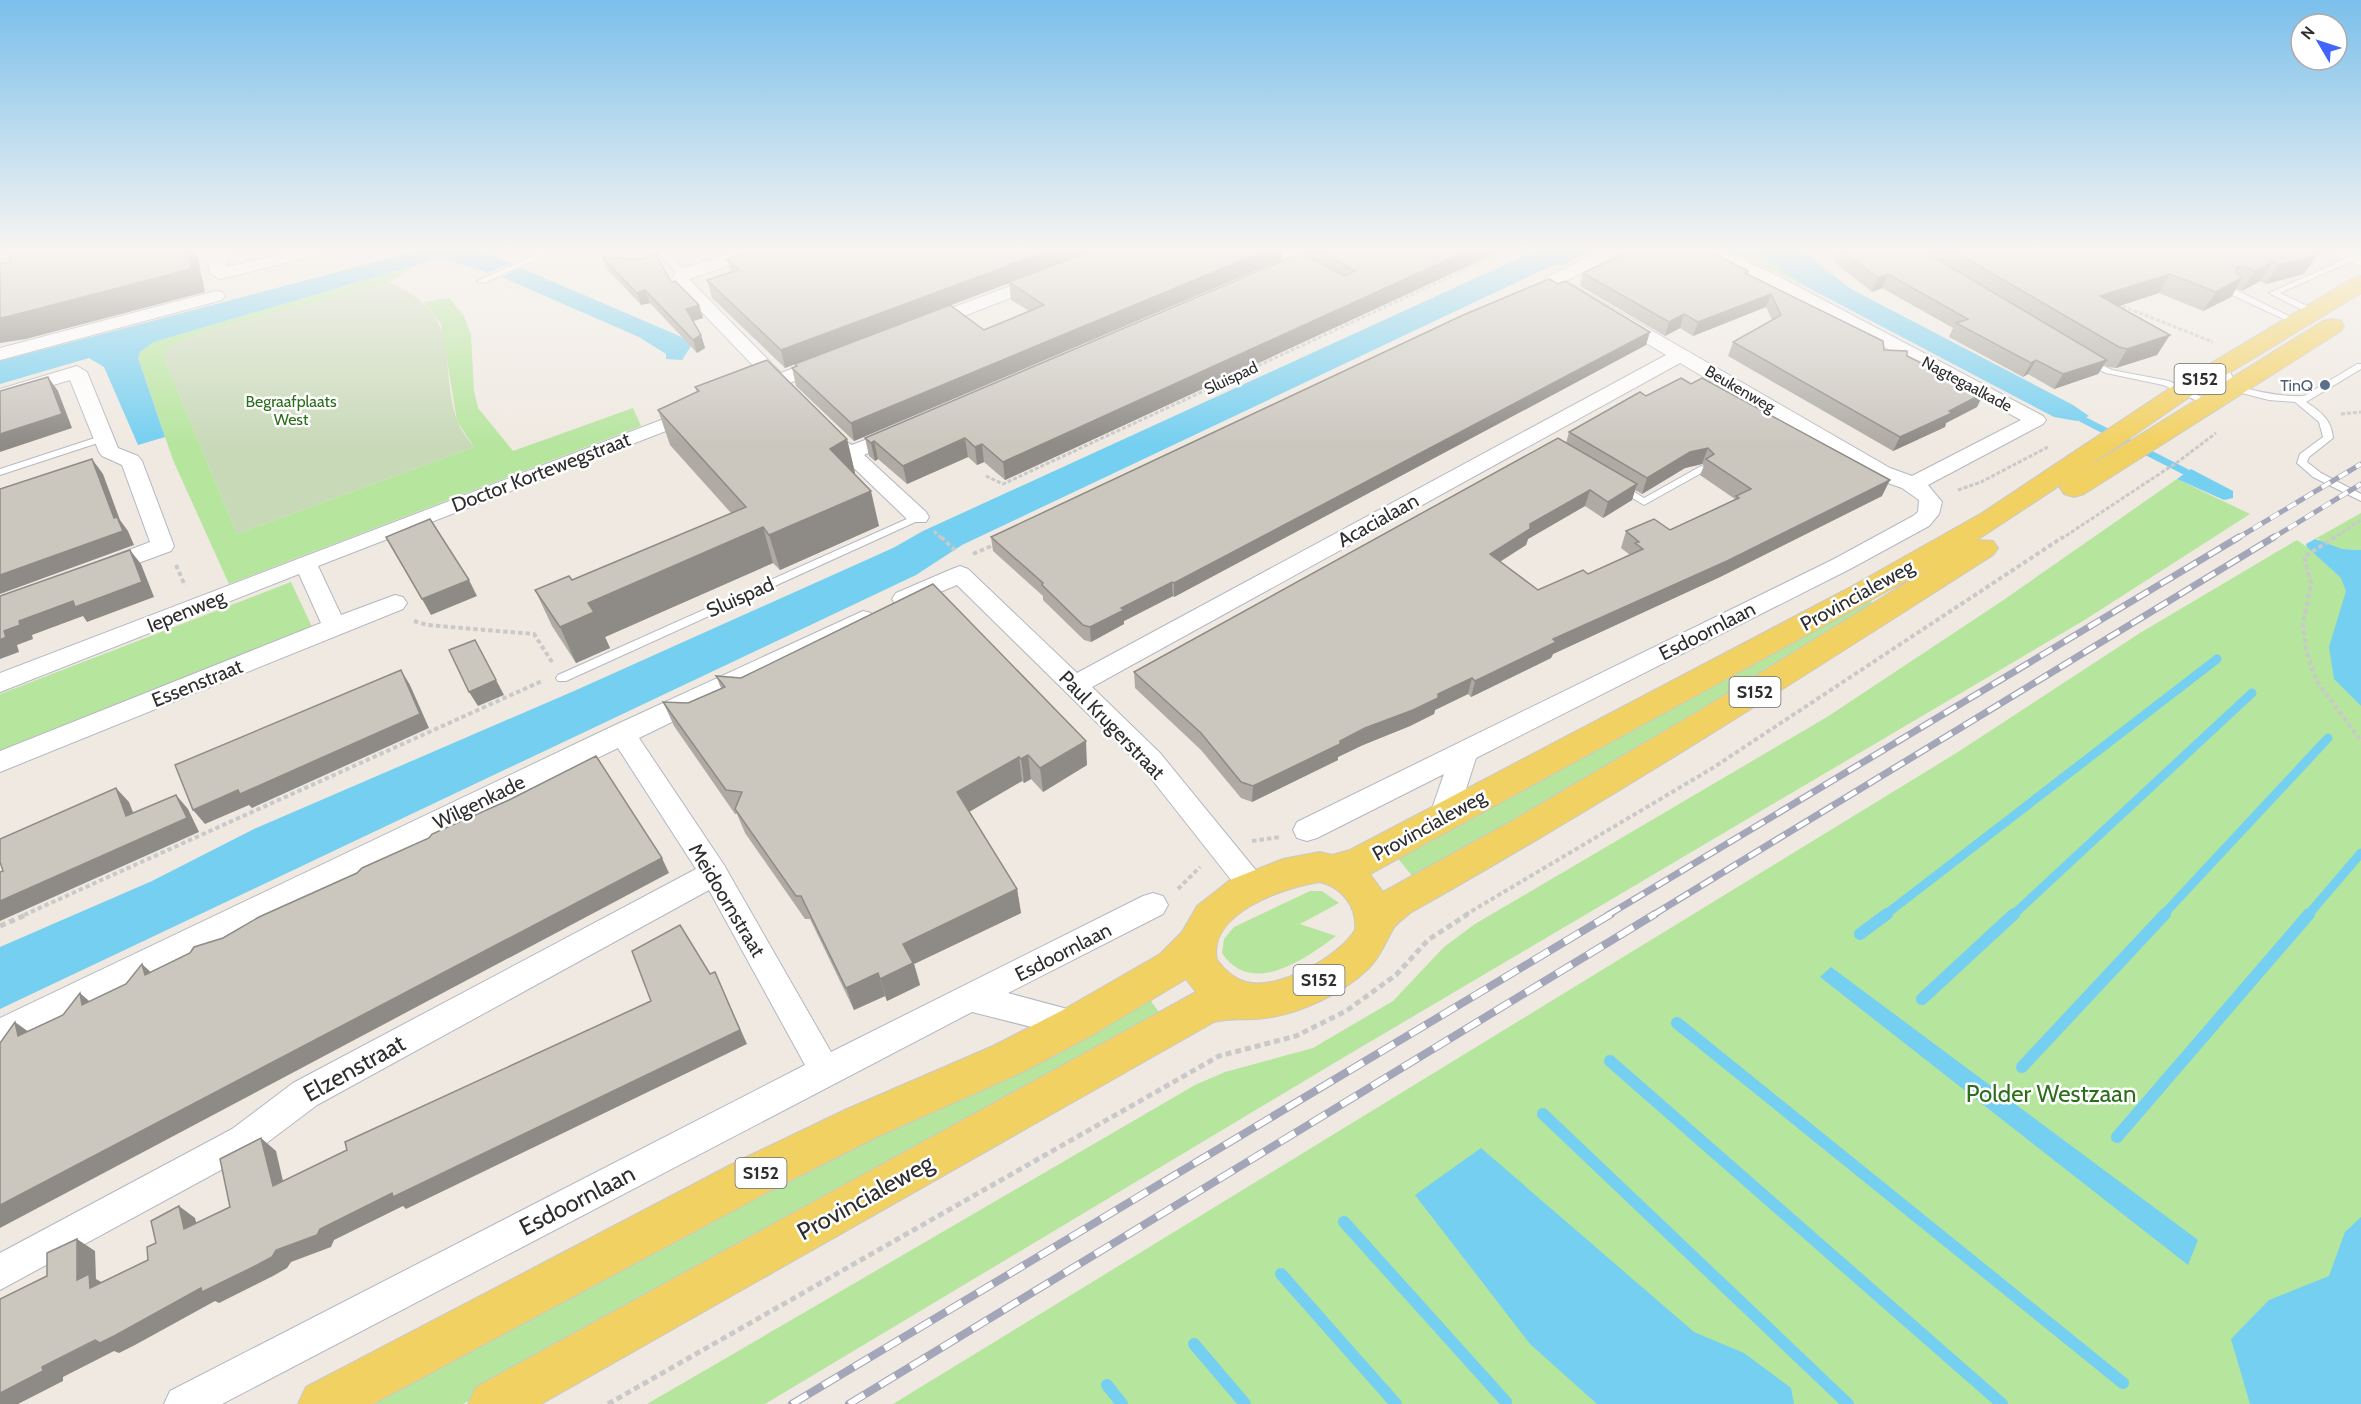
<svg xmlns="http://www.w3.org/2000/svg" width="2361" height="1404" font-family="Cabin,sans-serif">
<rect width="100%" height="100%" fill="#efe9e1"/>
<g fill="#b6e59e">
<path d="M1727,249H1751L1803,285Z"/>
<path d="M414,266L387,284L205,332L174,344L165,351L164,358L237,534L474,447L457,421L441,324L424,302L449,298L464,316L471,335L474,391L478,408L513,451L633,408L641,426L229,584L173,460L138,358L140,352L154,342Z"/>
<path d="M2177,479L2250,514L2083,621L1346,1056L765,1404H647L1195,1085L1225,1072L1313,1048L1393,1001L1444,947L1475,924L1827,717L2002,601Z"/>
<path d="M2361,513V550L2346,549L2361,555V1404H893L1958,752L2140,633L2297,540L2307,547L2320,539H2315Z"/>
<path d="M291,582L313,629L0,753V694Z"/>
<path d="M1868,599L1875,605L1752,686L1413,877L1395,855Z"/>
<path d="M1310,891H1322L1339,903L1300,924L1336,936C1304,960 1251,997 1222,953L1224,939L1234,927Z"/>
<path d="M1147,995L1160,1014L891,1171L463,1404H351Z"/>
</g>
<path fill="#c8d9b8" d="M391,283C466,318 437,358 457,420C460,429 468,439 474,447L237,534L164,358V351L174,344L205,332Z"/>
<g fill="#75cff0">
<path d="M425,249H475L510,263L489,273L440,258L154,342L140,352L138,358L165,437L138,445L104,367L89,358L0,384V361Z"/>
<path d="M1539,249H1596L1563,265L1551,266L962,545L916,575L0,1009V947L152,881L254,829L574,691L893,548L923,531Z"/>
<path d="M1751,249H1800L1851,289L2073,405L2089,416L2077,421L2054,417L1803,285Z"/>
<path d="M521,268L677,335L693,343L682,360L666,359V354L639,337L502,277Z"/>
<path d="M2191,469L2233,491V498L2224,500L2177,479Z"/>
<path d="M2315,539L2342,549L2361,550V706L2334,679L2329,647L2346,591L2341,578L2307,547L2306,544Z"/>
<path d="M1831,967L2198,1240L2188,1265L1820,977Z"/>
<path d="M1481,1148L1694,1332L1744,1353L1791,1388L1794,1404H1597L1530,1344L1415,1195Z"/>
<path d="M2361,1217V1404H2250L2231,1339L2269,1300L2329,1276L2345,1232Z"/>
</g>
<g fill="none" stroke-linecap="round" stroke-linejoin="round">
<path stroke="#75cff0" stroke-width="7" d="M2082,419L2186,472"/>
<g stroke="#75cff0" stroke-width="9">
<path d="M1885,915L2217,659"/>
<path d="M2013,915L2252,693"/>
<path d="M2163,915L2328,738"/>
<path d="M2308,915L2361,853"/>
</g>
<g stroke="#75cff0" stroke-width="12">
<path d="M1860,934L1887,914"/>
<path d="M1922,999L2014,914"/>
<path d="M1677,1023L2123,1383"/>
<path d="M1610,1061L2002,1404"/>
<path d="M2022,1067L2165,914"/>
<path d="M1543,1114L1848,1404"/>
<path d="M2117,1137L2309,914"/>
<path d="M1344,1222L1506,1402"/>
<path d="M1281,1274L1396,1404"/>
<path d="M1194,1344L1245,1404"/>
<path d="M1107,1385L1122,1404"/>
</g>
<defs>
<g id="lane">
<path d="M219,249H227L229,262H223Z"/>
<path d="M549,249H559L484,283L477,281Z"/>
<path d="M655,249H663L686,272V276H680Z"/>
<path d="M2352,256L2359,258L2280,293L2316,310V314H2310L2269,293Z"/>
<path d="M2226,288H2232L2301,322L2294,324L2226,292Z"/>
<path d="M2089,359L2112,370L2169,381L2214,403L2212,405H2206L2163,385L2106,373L2086,364L2084,362Z"/>
<path d="M2222,363L2227,366L2237,386C2259,392 2281,397 2304,396L2357,364H2361V369L2306,402C2320,411 2332,420 2333,438L2309,457L2307,462L2321,473L2361,494V501L2313,477L2297,463L2300,454L2323,437L2319,422L2295,402L2269,400L2230,390L2217,366Z"/>
<path d="M104,435L107,436V440L0,475V469Z"/>
<path d="M1701,466L1706,469L1705,471L1644,505L1614,487L1615,485H1623L1644,498Z"/>
<path d="M918,514L923,517L922,519L566,681H558L556,678L558,675Z"/>
</g>
<g id="street">
<path d="M0,249H11L8,253L0,254Z"/>
<path d="M204,249H221L227,267L302,249H330L327,253L220,279L211,274Z"/>
<path d="M744,249H769L766,253L689,279L781,373L817,359H831L834,363L831,367L790,383L794,389L791,393L784,395L774,389L752,397L745,395L742,391L745,387L766,379L671,280L677,270Z"/>
<path d="M1275,249H1293L1306,262L1303,266L1277,277H1265L1262,273L1285,261Z"/>
<path d="M1605,249H1627L1566,281L1890,468L1912,476L2021,420L1770,286L1700,253L1698,249H1719L1782,278L2043,416L2046,420L2043,424L1928,485L1942,502L1939,514L1929,526L1850,569L1476,758L1457,817L1453,825L1443,828L1433,825L1429,817L1444,774L1317,838L1307,841L1297,838L1293,830L1297,822L1834,559L1913,516L1918,512L1919,500L1902,488L1874,478L1680,363L1092,687L1160,753L1263,879L1267,887L1263,895L1253,899L1243,895L1142,767L957,585L904,607L896,605L892,599L896,593L952,569L960,566L968,569L1077,673L1666,355L1544,281L1547,277Z"/>
<path d="M2327,249H2349L2361,254V266L2330,253Z"/>
<path d="M1043,274L1052,279L1049,283L933,328L926,330L917,324L919,320Z"/>
<path d="M216,291L222,292L225,296L222,300L0,360V348Z"/>
<path d="M77,366L87,372L118,448L138,456L142,461L174,546L171,551L103,576L95,573L91,568L95,563L150,542L122,465L102,456L99,452L70,380L0,401V389Z"/>
<path d="M695,407L702,409L705,413L702,417L318,566L341,615L395,595L403,597L407,603L403,609L0,772V751L321,623L299,574L0,692V673Z"/>
<path d="M899,427L906,429L909,433L906,437L864,455L926,512L929,517L926,522H910L830,445L833,441L840,439L852,445Z"/>
<path d="M863,611L871,613L875,619L871,625L639,738L724,865L831,1052L1143,896L1153,893L1163,896L1168,905L1163,914L1008,993L1086,1014L1091,1024L1086,1034L1075,1038L972,1012L222,1404H164L170,1391L805,1065L709,890L317,1105L256,1151L0,1290V1253L232,1129L293,1083L696,869L618,748L0,1047V1018L613,726Z"/>
</g>
<path id="primary" d="M2361,276V293L2191,396L2085,469L2323,321L2332,319L2341,321L2344,326L2341,331L2084,494L2074,497L2064,494L2060,488L2062,484L1977,540L1993,541L1998,548L1993,555C1801,678 1609,801 1410,913C1405,918 1396,923 1393,929C1385,943 1381,956 1369,968C1344,993 1300,1014 1265,1018C1247,1021 1233,1017 1214,1022L541,1404H468L476,1387L1196,992L1186,979L1089,1037L1023,1072L877,1137L770,1191L373,1404H298L306,1387L738,1161L847,1109L993,1046L1061,1011L1160,954L1182,932L1197,906L1230,880L1283,859L1320,852L1332,855L1350,850L1847,589L1982,513L2173,386L2353,278ZM1933,566L1697,712L1510,822L1383,892L1370,874ZM1320,882C1343,888 1357,907 1355,930C1339,957 1277,991 1246,982C1234,979 1224,969 1217,960C1207,913 1285,887 1320,882Z"/>
</defs>
<use href="#lane" stroke="#b4b7c1" stroke-width="2"/>
<use href="#street" stroke="#b4b7c1" stroke-width="2"/>
<use href="#primary" stroke="#c9c9c9" stroke-width="2"/>
<g stroke="#c9c9c9" stroke-width="3" stroke-dasharray="4 2" stroke-linecap="butt">
<path d="M2117,304L2213,342"/>
<path d="M2341,414L2361,412"/>
<path d="M986,476L1003,484L1510,249"/>
<path d="M1958,490L1981,482L2048,447"/>
<path d="M934,531L942,539"/>
<path d="M2061,539L2179,461L2216,433"/>
<path d="M2332,539L2361,520"/>
</g>
<g stroke="#c9c9c9" stroke-width="4" stroke-dasharray="4.5 3" stroke-linecap="butt">
<path d="M941,537L955,550"/>
<path d="M2335,537L2304,557L2311,583L2303,624L2306,650L2316,680L2361,741"/>
<path d="M973,554L996,544"/>
<path d="M176,565L185,586"/>
<path d="M414,621L427,625L534,634L552,662"/>
<path d="M1252,841L1280,837"/>
<path d="M1178,889L1200,867"/>
<path d="M24,915L542,681"/>
<path d="M1465,915L1711,769L2063,537"/>
</g>
<g stroke="#c9c9c9" stroke-width="5" stroke-dasharray="6 4" stroke-linecap="butt">
<path d="M0,926L28,914"/>
<path d="M608,1404L1219,1056L1296,1036L1346,1011L1396,975L1428,940L1468,914"/>
</g>
<use href="#lane" fill="#fff" fill-rule="evenodd"/>
<use href="#street" fill="#fff" fill-rule="evenodd"/>
<use href="#primary" fill="#f2d163" fill-rule="evenodd"/>
<defs>
<g id="rail-far2">
<path d="M2236,539L2361,464"/>
<path d="M2271,539L2361,484"/>
</g>
<g id="rail-far1">
<path d="M1608,915L2239,537"/>
<path d="M1653,915L2274,537"/>
</g>
<g id="rail">
<path d="M792,1404L1611,914"/>
<path d="M849,1404L1655,914"/>
</g>
</defs>
<use href="#rail-far2" stroke="#a3a6b8" stroke-width="5"/>
<use href="#rail-far1" stroke="#a3a6b8" stroke-width="7"/>
<use href="#rail" stroke="#a3a6b8" stroke-width="8"/>
<use href="#rail-far2" stroke="#fff" stroke-width="4" stroke-dasharray="10" stroke-linecap="butt"/>
<use href="#rail-far1" stroke="#fff" stroke-width="4.5" stroke-dasharray="14" stroke-linecap="butt"/>
<use href="#rail" stroke="#fff" stroke-width="6" stroke-dasharray="18" stroke-linecap="butt"/>
</g>
<g fill="#afaba4" fill-rule="evenodd">
<path d="M757,249H1282L1281,260L854,441L796,386L792,368L796,366L795,364L785,368L712,298L707,280L730,272L727,259ZM1009,283L1011,300L1029,311L984,330L951,305Z"/>
<path d="M1296,249H1505L1005,480L984,462L977,465L968,457L907,484L878,459L875,461L869,456L865,438L1300,253Z"/>
<path d="M1840,249H2013L2019,252L2326,251L2314,254L2317,255L2304,274L2266,284L2260,281L2242,291L2236,288L2231,297L2203,311L2159,293L2118,306L2157,355L2116,368L2108,367L2104,365L2098,374L2054,389L2028,374L2023,377L1949,337L1953,328L1882,288L1872,292L1834,262Z"/>
<path d="M602,257L671,282L699,305L703,318L693,321L701,335L705,348L697,353L650,303L641,305L607,269Z"/>
<path d="M1748,271V274L1884,350L1907,356L1977,407L1946,423L1945,427L1893,451L1728,356L1733,342L1772,320L1766,307L1693,336L1680,328L1665,336L1580,286L1583,273Z"/>
<path d="M1646,345L1174,597L1173,596L1124,621V624L1091,642L1084,640L1043,600V596L993,551L991,537Z"/>
<path d="M695,387L847,439L855,473L854,474L879,526L780,570L773,563L605,637L610,648L576,663L552,626L535,590L572,580L731,513L670,445L658,410L697,392Z"/>
<path d="M1646,396L1882,496L1720,577L1553,654L1551,658L1471,697L1468,694L1435,710L1434,714L1410,726L1363,745L1338,757V760L1252,802L1241,798L1201,750L1135,688L1134,672L1566,443L1569,432ZM1702,464L1704,466L1700,475L1735,499L1670,530L1626,531L1621,548L1630,555L1588,574L1538,590L1500,562L1526,545L1528,539L1585,506L1603,518L1632,500L1635,490L1642,494L1685,468Z"/>
<path d="M716,676L1087,765L1043,792L1031,779L1024,783L1022,781L969,812L1017,889L1021,913L914,964L920,985L887,1001L885,996L854,1010L810,919H805L745,833L737,814H735L674,726L663,702L688,703L721,688Z"/>
</g>
<g fill="#8e8b86">
<path d="M187,249H196L205,292L26,339L0,343V318Z"/>
<path d="M1053,249H1099L785,368L781,350Z"/>
<path d="M1269,249H1282L1281,260L854,441L851,423Z"/>
<path d="M1471,249H1505L1005,480L1003,462Z"/>
<path d="M2289,249H2328L2326,251L2280,262Z"/>
<path d="M2317,255L2304,274L2266,284L2279,265Z"/>
<path d="M2273,262L2260,281L2242,291L2255,271Z"/>
<path d="M1888,274L1882,288L1872,292L1878,278Z"/>
<path d="M2170,274L2159,293L2089,316L2100,296Z"/>
<path d="M2243,277L2231,297L2203,311L2216,292Z"/>
<path d="M645,290L650,303L641,305L637,293Z"/>
<path d="M1771,294L1766,307L1693,336L1698,322Z"/>
<path d="M699,305L703,318L690,322L686,309Z"/>
<path d="M1684,314L1680,328L1665,336L1669,322Z"/>
<path d="M1650,332L1646,345L1174,597V583Z"/>
<path d="M701,335L705,348L697,353L693,340Z"/>
<path d="M2170,335L2157,355L2116,368L2127,349Z"/>
<path d="M2036,360L2028,374L2023,377L2031,363Z"/>
<path d="M2107,360L2098,374L2054,389L2063,374Z"/>
<path d="M48,377L58,391L72,428L0,452V434Z"/>
<path d="M1984,393L1977,407L1946,423L1945,427L1893,451L1900,437Z"/>
<path d="M965,438L968,457L907,484L903,466Z"/>
<path d="M847,439L855,473L838,484L830,449Z"/>
<path d="M874,441L878,459L875,461L871,443Z"/>
<path d="M982,444L984,462L977,465L975,447Z"/>
<path d="M1708,448L1702,464L1685,468L1642,494L1647,478L1690,452Z"/>
<path d="M92,459L103,474L120,520L128,531L134,545L0,594V575L114,518Z"/>
<path d="M1890,480L1882,496L1720,577L1553,654L1551,658L1471,697L1475,681L1553,639Z"/>
<path d="M1637,484L1632,500L1603,518L1608,502Z"/>
<path d="M1590,490L1585,506L1528,539L1526,545L1486,570L1490,554L1530,524Z"/>
<path d="M871,491L879,526L780,570L769,535Z"/>
<path d="M763,527L773,563L605,637L610,648L576,663L560,627L588,603Z"/>
<path d="M130,550L141,564L154,597L87,622L83,616L32,635L33,639L17,645L19,652L0,659V640L4,631Z"/>
<path d="M469,580L477,596L431,615L422,599Z"/>
<path d="M1172,582L1173,596L1124,621V624L1091,642L1090,627L1121,608Z"/>
<path d="M475,640L504,695L478,706L469,692Z"/>
<path d="M401,670L410,685L429,728L252,808L249,805L205,824L193,810Z"/>
<path d="M1472,678L1468,694L1435,710L1434,714L1410,726L1363,745L1338,757V760L1252,802L1253,786L1340,741Z"/>
<path d="M1086,741L1087,765L1043,792L1040,768Z"/>
<path d="M1028,755L1031,779L1024,783L1021,759Z"/>
<path d="M1019,757L1022,781L962,816L957,792Z"/>
<path d="M116,788L129,802L140,830L126,816Z"/>
<path d="M176,795L188,809L199,832L0,921V901Z"/>
<path d="M662,858L669,873L0,1228V1205Z"/>
<path d="M1017,889L1021,913L914,964L920,985L887,1001L880,979L903,944Z"/>
<path d="M142,964L157,978L145,975Z"/>
<path d="M715,972L747,1044L406,1209L403,1206L334,1240L331,1247L291,1262L287,1268L273,1276L219,1303L215,1301L135,1345L119,1353L114,1351L63,1377V1381L18,1404H0V1393L42,1367L320,1229Z"/>
<path d="M878,973L885,996L854,1010L846,988Z"/>
<path d="M80,993L96,1007L82,1005Z"/>
<path d="M15,1022L33,1035L18,1036Z"/>
<path d="M261,1138L276,1151L287,1198L273,1186Z"/>
<path d="M179,1206L195,1218L201,1241L184,1229Z"/>
<path d="M77,1239L95,1251L96,1279L108,1286L109,1299L77,1280Z"/>
</g>
<g fill="#cbc7bf" stroke="#8e8b86" stroke-width="1.5">
<path d="M10,249H187L191,269L10,316L0,318V264L10,262Z"/>
<path d="M757,249H1053L781,350L707,280L739,270L727,259Z"/>
<path d="M1097,249H1269L851,423L792,368L797,366L795,364L950,305L984,330L1044,305L1009,282Z"/>
<path d="M1316,249H1471L1003,462L982,444L975,447L965,438L903,466L874,441L871,443L865,438L1301,253L1345,276L1355,271Z"/>
<path d="M1635,249H1705L1748,271L1745,273L1883,341L1884,350L1907,351V356L1984,393L1949,411L1952,413L1900,437L1733,342L1781,315L1771,294L1698,322L1684,314L1669,322L1583,273Z"/>
<path d="M1840,249H1920L2107,360L2063,374L2036,360L2031,363L1956,323L1968,319L1888,274L1878,278Z"/>
<path d="M1950,249H2013L2019,252L2031,249H2303L2317,255L2279,265L2273,262L2255,271L2245,267H2237L2236,273L2243,277L2216,292L2170,274L2100,296L2170,335L2127,349L2119,347Z"/>
<path d="M656,254L671,282L675,281L699,305L686,309L701,335L693,340L645,290L637,293L602,257L640,259Z"/>
<path d="M1549,279L1558,284L1565,281L1650,332L1174,583L1172,582L1121,608L1124,610L1090,627L1083,625L1042,585L1043,583L991,537L1461,316Z"/>
<path d="M767,360L847,439L830,449L871,491L769,535L763,527L588,603L594,612L560,627L535,590L569,576L572,580L746,507L658,410L699,391L695,387Z"/>
<path d="M48,377L62,414L0,434V391Z"/>
<path d="M1681,378L1691,384L1702,378L1890,480L1727,561L1553,639L1556,642L1475,681L1472,678L1438,694V698L1413,710L1365,728L1340,741V744L1253,786L1241,782L1201,733L1134,672L1558,438L1637,484L1608,502L1590,490L1530,524V529L1490,554L1538,590L1583,570L1588,574L1643,549L1635,543L1639,542L1626,531L1654,519L1670,530L1739,498L1736,496L1751,489L1706,459L1714,454L1708,448L1690,452L1647,478L1569,432L1640,392L1646,396Z"/>
<path d="M92,459L114,518L117,517L123,531L0,575V489Z"/>
<path d="M430,519L469,580L422,599L386,537Z"/>
<path d="M130,550L142,582L75,607L73,601L19,621L20,625L4,631L6,637L0,640V596Z"/>
<path d="M933,584L1086,741L1040,768L1028,755L1021,759L1019,757L957,792L1017,889L903,944L913,963L880,979L878,973L846,988L801,896H796L735,809L742,792L726,790L663,702L688,703L725,687L716,676L741,678Z"/>
<path d="M475,640L496,680L469,692L449,650Z"/>
<path d="M401,670L420,714L240,794L238,790L193,810L175,765Z"/>
<path d="M596,756L662,858L0,1205V1043L15,1022L18,1036L63,1015L80,993L82,1005L126,984L142,964L145,975L190,953L194,947L223,938L259,917L357,873L362,868L429,838L432,834L509,800Z"/>
<path d="M116,788L126,816L176,795L187,818L0,901V872L3,871L0,862V839Z"/>
<path d="M680,925L710,974L715,972L740,1030L393,1197L392,1193L320,1229L317,1235L276,1250L272,1257L257,1265L202,1292L201,1288L116,1335L100,1343L95,1340L42,1367L43,1371L0,1393V1299L47,1276V1253L77,1239V1280L89,1274L90,1288L148,1260L147,1247L156,1243L151,1221L179,1206L184,1229L230,1207L220,1159L261,1138L273,1186L347,1150L345,1142L651,1001L632,951Z"/>
</g>
<linearGradient id="sky" x2="0" y2="1"><stop stop-color="#7abfeb"/><stop offset="0.56" stop-color="#f8f5f2"/><stop offset="1" stop-color="#f8f5f2" stop-opacity="0"/></linearGradient>
<rect width="2361" height="445" fill="url(#sky)"/>
<circle fill="#5c6f8a" stroke="#fff" stroke-width="2" cx="2325" cy="385" r="6"/>
<g text-anchor="middle" dominant-baseline="central" stroke-width="5" stroke-linejoin="round" paint-order="stroke">
<g font-size="16" fill="#2e2e2e" stroke="#fff">
<text transform="translate(1231 378) rotate(-25)">Sluispad</text>
<text transform="translate(1967 384) rotate(28)">Nagtegaalkade</text>
<text transform="translate(1740 389) rotate(30)">Beukenweg</text>
</g>
<g font-size="16" fill="#4e5e75" stroke="#fff" text-anchor="end">
<text x="2313" y="385">TinQ</text>
</g>
<g font-size="16" fill="#2c6e1b" stroke="#fff">
<text x="291" y="401">Begraafplaats<tspan x="291" dy="18">West</tspan></text>
</g>
<g fill="#fff" stroke="#6d6d6d" stroke-width="1.5">
<rect x="2174.5" y="364" width="51" height="30" rx="4.5"/>
<rect x="1729.5" y="677" width="51" height="30" rx="4.5"/>
<rect x="1293.5" y="965" width="51" height="30" rx="4.5"/>
<rect x="735.5" y="1158" width="51" height="30" rx="4.5"/>
</g>
<g font-size="18" font-weight="bold" fill="#2e2e2e">
<text x="2200" y="379">S152</text>
<text x="1755" y="692">S152</text>
<text x="1319" y="980">S152</text>
<text x="761" y="1173">S152</text>
</g>
<g font-size="20" fill="#2e2e2e" stroke="#fff">
<text transform="translate(541 472) rotate(-21)">Doctor Kortewegstraat</text>
<text transform="translate(1378 520) rotate(-29)">Acacialaan</text>
<text transform="translate(1857 595) rotate(-29)">Provincialeweg</text>
<text transform="translate(740 597) rotate(-24)">Sluispad</text>
<text transform="translate(186 611) rotate(-22)">Iepenweg</text>
<text transform="translate(1707 631) rotate(-27)">Esdoornlaan</text>
<text transform="translate(197 683) rotate(-22)">Essenstraat</text>
<text transform="translate(1112 725) rotate(46)">Paul Krugerstraat</text>
<text transform="translate(479 802) rotate(-26)">Wilgenkade</text>
<text transform="translate(1429 825) rotate(-29)">Provincialeweg</text>
<text transform="translate(727 900) rotate(59)">Meidoornstraat</text>
<text transform="translate(1063 952) rotate(-27)">Esdoornlaan</text>
</g>
<g font-size="24" fill="#2e2e2e" stroke="#fff">
<text transform="translate(354 1068) rotate(-29)">Elzenstraat</text>
<text transform="translate(865 1197) rotate(-29)">Provincialeweg</text>
<text transform="translate(577 1200) rotate(-27)">Esdoornlaan</text>
</g>
<g font-size="24" fill="#2c6e1b" stroke="#fff">
<text x="2051" y="1093">Polder Westzaan</text>
</g>
</g>
<g transform="translate(2319 42) rotate(309)"><circle r="28" fill="#ffffff" stroke="#ababab" stroke-width="1.5"/>
<path d="M0-4.5L10 22L0 15L-10 22Z" fill="#4264fb"/>
<text y="-9" font-size="16" font-weight="bold" text-anchor="middle" fill="#2e2e2e">N</text>
</g>
</svg>
